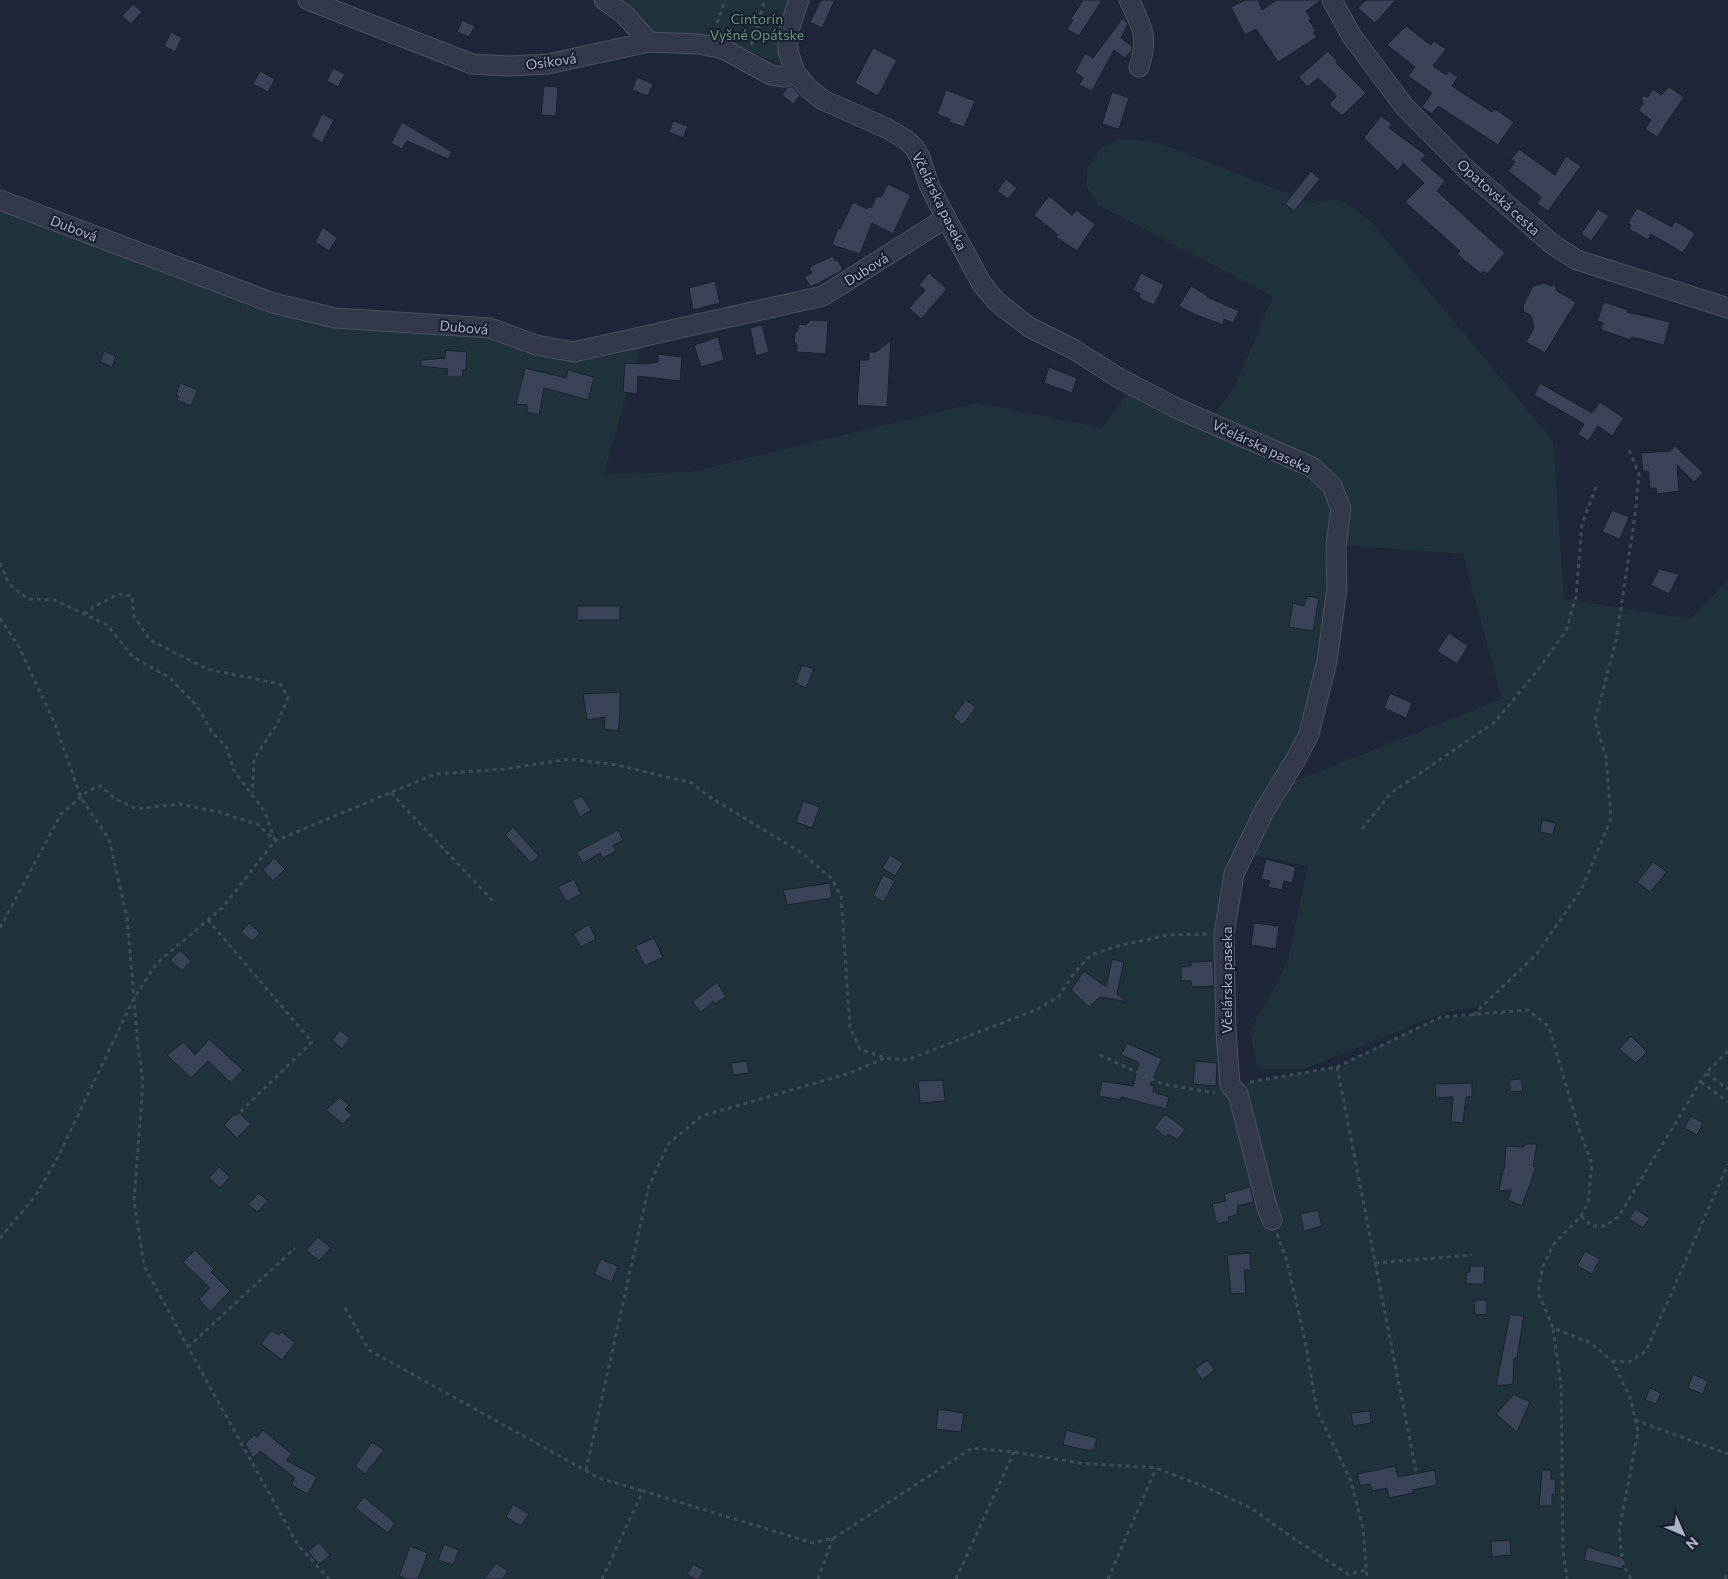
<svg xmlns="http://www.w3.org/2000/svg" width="1728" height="1579" font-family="Commissioner,sans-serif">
<rect width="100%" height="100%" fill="#1f2639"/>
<g fill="#21333a">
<path d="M604,0H793L784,66L732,43L661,39Z"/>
<path d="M1122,139L1157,142L1311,203C1343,195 1348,204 1372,223L1553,441L1564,599L1690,619L1728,580V1579H0V200L273,303L335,318L490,328L536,345L574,352L643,336L604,474L691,472L976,403L1102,428L1133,386L1176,408L1312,467L1332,486L1341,509L1336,545L1337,588L1327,661L1309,734L1263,813L1234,874L1224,934L1226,1031L1233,1068L1230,1085L1337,1067L1441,1017L1473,1015L1481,1007L1446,1012L1304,1069H1258L1250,1032L1287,963L1308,866L1249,854L1267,814L1285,785L1502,699L1463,554L1342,545C1344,532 1348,516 1345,503C1338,464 1295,453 1265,441C1247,433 1229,426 1211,419L1235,386L1273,296L1098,205L1086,186L1088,167L1102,147Z"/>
</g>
<g fill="#3b4359" stroke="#1a2030">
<path d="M821,0H835L822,28L810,22Z"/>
<path d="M1083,0H1102L1079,36L1067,29L1073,20L1071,19Z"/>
<path d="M1245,0H1258L1262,10L1277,0H1321L1306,11L1311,19L1309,20L1316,31L1313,33L1317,37L1278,62L1256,29L1245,35L1231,7Z"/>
<path d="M1366,0H1396L1375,23L1358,8Z"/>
<path d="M133,4L142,12L131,24L122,16Z"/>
<path d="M1123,18L1128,24L1121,38L1132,46V50L1125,58L1114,50L1092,91L1079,85L1083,78L1075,72L1085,53L1093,58Z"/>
<path d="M462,20L475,26L469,37L457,32Z"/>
<path d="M1406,26L1431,45L1434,41L1446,49L1433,66L1446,75L1449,71L1458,77L1452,86L1492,112L1495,109L1514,122L1498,145L1438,106L1432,114L1422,107L1432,93L1408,76L1415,67L1387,45Z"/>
<path d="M171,32L182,38L175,52L164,46Z"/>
<path d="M873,48L897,60L878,96L855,83Z"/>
<path d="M1328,51L1337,61L1336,63L1366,93L1342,116L1329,104L1337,96L1318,78L1307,87L1299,77Z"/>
<path d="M333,68L345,74L338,87L327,81Z"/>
<path d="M260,71L275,79L268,92L253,84Z"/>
<path d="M637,77L653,84L648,96L632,90Z"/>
<path d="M544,86L558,87L556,116L541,115Z"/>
<path d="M792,86L800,96L793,104L782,95L787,88Z"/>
<path d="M1669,87L1684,97L1657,137L1645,129L1651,120L1638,110L1643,104L1641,96L1648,97L1653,89L1661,95Z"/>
<path d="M946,90L975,101L964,127L949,122L950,119L937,114Z"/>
<path d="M1112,92L1129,98L1119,129L1102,124Z"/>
<path d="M322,114L334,120L322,143L311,136Z"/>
<path d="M1381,116L1392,124L1389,128L1426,155L1421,160L1445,181L1437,191L1505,253L1487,274L1483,271L1481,274L1457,254L1460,251L1405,202L1424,183L1403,163L1398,171L1364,138Z"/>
<path d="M673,121L688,126L683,138L669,132Z"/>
<path d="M402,122L452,152L448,159L407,141L402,149L391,143Z"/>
<path d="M1519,149L1555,175L1566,156L1581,166L1548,211L1537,204L1541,197L1508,171L1515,162L1511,159Z"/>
<path d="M1311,171L1320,179L1294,211L1285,204Z"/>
<path d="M1006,179L1017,188L1008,199L997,191Z"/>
<path d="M888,184L911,195L893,234L872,223L860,254L832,245L838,228L840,229L853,202L867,209L869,207L871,208L877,196L881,197Z"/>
<path d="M1049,196L1072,215L1076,210L1095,224L1077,251L1056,237L1058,235L1034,215Z"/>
<path d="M1637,208L1672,227L1675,221L1695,233L1683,253L1651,234L1648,240L1629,229L1631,225L1628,223Z"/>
<path d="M1598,209L1609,216L1591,241L1581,234Z"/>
<path d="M323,227L337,238L329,251L315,242Z"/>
<path d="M833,256L835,261L838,260L843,270L811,287L804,277L812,273L809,267Z"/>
<path d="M929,273L947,289L921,319L909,308L925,290L919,285Z"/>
<path d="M1141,273L1164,285L1154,305L1139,298L1140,294L1133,290Z"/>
<path d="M715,281L720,303L693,310L689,288Z"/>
<path d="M1544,283L1550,286L1555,284L1557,291L1576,302L1545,353L1526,342L1534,328L1531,316L1524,312L1523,306L1533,286Z"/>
<path d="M1191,286L1208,296L1207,297L1239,311L1233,323L1224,319L1223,325L1194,314L1179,306Z"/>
<path d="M1604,302L1628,310L1627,312L1670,322L1664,345L1632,337L1631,340L1601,330L1603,323L1597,321Z"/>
<path d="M811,320L828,321L826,354L797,352V345L794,341L795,333L798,330L799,324L806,325Z"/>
<path d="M762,325L769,352L756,356L750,328Z"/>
<path d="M718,337L724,360L701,367L694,345Z"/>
<path d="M891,340L887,407L857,405L860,360H869V352H876Z"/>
<path d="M446,350L467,352L466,370H463L462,377H447L448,369L421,366V360L445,358Z"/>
<path d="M104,351L116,356L112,367L100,362Z"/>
<path d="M658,354L682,357L680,381L638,376L637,394L623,392L625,363L646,364L658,362Z"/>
<path d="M1049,367L1077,378L1072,393L1044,383Z"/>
<path d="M525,368L566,378L568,370L594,377L588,400L544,388L539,415L527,412V405L516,404Z"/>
<path d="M180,383L198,390L191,406L177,400L179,396L176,395Z"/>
<path d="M1540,383L1592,413L1600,402L1624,418L1612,436L1598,426L1588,441L1578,434L1584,424L1534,395Z"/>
<path d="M1675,446L1703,473L1694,482L1677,465L1679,491L1657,494L1656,488H1650L1648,471L1643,472L1641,453L1670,451Z"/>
<path d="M1612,510L1629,517L1620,539L1602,532Z"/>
<path d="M1659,569L1679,574L1669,594L1651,585Z"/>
<path d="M1307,596L1319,598L1313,631L1289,627L1293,603L1304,606Z"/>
<rect x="577" y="606" width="43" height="14"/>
<path d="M1449,633L1468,646L1457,664L1437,651Z"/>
<path d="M802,665L814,669L806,688L795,683Z"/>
<path d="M620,692V715L618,731L604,729L605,717L587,720L583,694Z"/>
<path d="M1390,693L1412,703L1406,718L1384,708Z"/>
<path d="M966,700L976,707L963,725L953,717Z"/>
<path d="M582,796L591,810L580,817L572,801Z"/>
<path d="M803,801L820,807L812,828L796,822Z"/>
<path d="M1542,820L1556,823L1553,835L1540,832Z"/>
<path d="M513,827L539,856L531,863L505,835Z"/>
<path d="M618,830L623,840L613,846L616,851L603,858L600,853L583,863L576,852Z"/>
<path d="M890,855L903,863L895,876L882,868Z"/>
<path d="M274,858L285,869L273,881L263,870Z"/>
<path d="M1266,859L1296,867L1292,883L1284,881L1282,890L1268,887L1270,881L1261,879Z"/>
<path d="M1653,862L1667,872L1650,892L1637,882Z"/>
<path d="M883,875L895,881L884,902L873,896Z"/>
<path d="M574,879L581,894L566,902L558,887Z"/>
<path d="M830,883L832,898L787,905L783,890Z"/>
<path d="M249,923L260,933L252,941L241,932Z"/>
<path d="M1254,923L1279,926L1276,949L1251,945Z"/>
<path d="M589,924L596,939L581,947L573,934Z"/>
<path d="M654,938L663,957L645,966L635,946Z"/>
<path d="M180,950L191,961L182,971L170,960Z"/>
<path d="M1112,959L1124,962L1117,994L1128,1002L1100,997L1089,1007L1071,990L1084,971L1106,987Z"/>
<path d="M1213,961L1214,986L1192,987L1191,981H1181V967L1191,966V962Z"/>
<path d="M717,982L726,997L714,1004L713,1001L701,1012L692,1002Z"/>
<path d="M340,1030L350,1039L342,1049L332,1040Z"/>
<path d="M1631,1036L1647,1052L1636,1063L1619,1049Z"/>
<path d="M209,1039L243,1070L231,1083L208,1061L191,1078L167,1055L184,1042L195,1055Z"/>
<path d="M1127,1043L1162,1059L1150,1085L1154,1086L1153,1092L1169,1097L1166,1109L1121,1097V1100L1099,1096L1102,1081L1133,1086L1139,1062L1121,1055Z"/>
<path d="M747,1061L749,1073L733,1075L731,1063Z"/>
<path d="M1195,1061L1217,1063L1216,1086L1193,1084Z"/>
<path d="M1521,1079L1523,1091L1510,1092V1080Z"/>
<path d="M943,1080L945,1101L920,1103L918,1081Z"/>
<path d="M1472,1083V1097H1466L1463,1123L1451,1122L1453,1097L1436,1098L1435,1084Z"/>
<path d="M340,1097L349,1105L345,1109L352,1115L343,1124L326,1110Z"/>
<path d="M239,1113L251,1124L237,1138L224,1125L234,1114L236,1116Z"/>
<path d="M1165,1114L1185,1129L1178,1140L1168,1134L1166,1137L1154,1128Z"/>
<path d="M1691,1116L1703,1123L1697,1135L1684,1128Z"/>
<path d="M1525,1144H1537L1533,1166L1536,1167L1522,1206L1508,1200L1511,1190L1499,1191L1503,1170H1504L1506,1146L1524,1147Z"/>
<path d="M219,1167L230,1177L220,1188L209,1178Z"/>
<path d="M1250,1187L1254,1202L1237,1206L1238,1214L1228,1217L1229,1221L1217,1224L1212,1204L1226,1201L1224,1194Z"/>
<path d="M259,1193L268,1201L257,1212L248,1204Z"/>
<path d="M1635,1209L1650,1218L1643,1228L1629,1219Z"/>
<path d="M1318,1210L1322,1226L1304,1231L1300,1214Z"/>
<path d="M318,1237L331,1248L319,1261L306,1250Z"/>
<path d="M195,1250L214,1269L211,1272L230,1291L210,1312L199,1299L210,1288L183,1262Z"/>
<path d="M1585,1251L1600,1259L1592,1274L1577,1266Z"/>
<path d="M1250,1253L1251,1270H1244L1246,1293L1231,1294L1227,1255Z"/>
<path d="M601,1259L618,1266L612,1282L594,1274Z"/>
<path d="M1470,1266H1485L1484,1284H1466V1273L1470,1272Z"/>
<path d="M1474,1300H1487V1314L1475,1315Z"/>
<path d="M1510,1314L1524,1316L1517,1358H1514L1513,1384L1496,1386Z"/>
<path d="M271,1330L278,1335L282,1332L295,1343L282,1360L261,1344Z"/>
<path d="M1207,1360L1215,1370L1202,1380L1195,1369Z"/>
<path d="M1693,1374L1708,1381L1703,1394L1688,1388Z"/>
<path d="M1650,1388L1661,1393L1656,1404L1645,1400Z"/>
<path d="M1514,1394L1530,1402L1517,1432L1496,1414Z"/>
<path d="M938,1409L964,1413L961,1432L936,1429Z"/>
<path d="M1370,1411L1371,1423L1353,1426L1351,1413Z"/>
<path d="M263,1430L292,1454L286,1460L317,1477L308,1494L291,1485L295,1478L260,1451L253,1458L245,1444L254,1435L257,1437Z"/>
<path d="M1066,1430L1097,1438L1094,1450H1091V1451L1063,1445Z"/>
<path d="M372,1442L384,1450L365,1474L355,1466Z"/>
<path d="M1395,1466L1398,1477L1435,1470L1437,1485L1413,1490V1493L1389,1498L1387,1488L1372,1491L1370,1484L1360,1486L1357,1474Z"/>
<path d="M1542,1470H1551V1479H1556L1555,1494H1552V1506H1539Z"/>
<path d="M364,1497L395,1523L388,1533L355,1508Z"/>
<path d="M513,1504L529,1514L521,1526L506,1517Z"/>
<path d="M1510,1540L1511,1555L1492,1557L1491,1541Z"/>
<path d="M319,1542L330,1555L319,1565L308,1551Z"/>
<path d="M444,1544L459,1550L453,1565L438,1560Z"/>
<path d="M410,1546L428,1553L418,1579H407L399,1576Z"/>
<path d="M1587,1547L1624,1558L1622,1569L1584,1560Z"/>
<path d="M496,1563L508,1571L502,1579H484Z"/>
<path d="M693,1564L704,1570L699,1579H695L687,1574Z"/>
</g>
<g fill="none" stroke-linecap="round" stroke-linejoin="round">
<defs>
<g id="street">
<path d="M308,0L472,64L509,66L548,64L649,42L699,44L719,48L729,52L771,75L785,77L795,72"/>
<path d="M604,0L624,14L649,42"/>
<path d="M799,0L789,30L788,41V51L795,72L808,88L823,100L886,128L905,139L914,147L920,157L929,185L946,218L982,284L996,301L1029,327L1073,349L1117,377L1176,408L1312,467L1332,486L1341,509L1336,545L1337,588L1327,661L1309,734L1296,759L1263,813L1234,874L1224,934L1226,1031L1230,1085L1238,1094L1267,1207L1272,1220"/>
<path d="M1129,0C1142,26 1149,38 1139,67"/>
<path d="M1332,0L1351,35L1404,106L1468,171L1552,244L1577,260L1728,308"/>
<path d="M0,200L273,303L335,318L490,328L536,345L574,352L823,296L946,218"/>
</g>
</defs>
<use href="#street" stroke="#4d5364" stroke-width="21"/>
<g stroke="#3b4f55" stroke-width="3" stroke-dasharray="4 4" stroke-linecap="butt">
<path d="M717,23L725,0"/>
<path d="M751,45C758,30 759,16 765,0"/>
<path d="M0,563L9,584L28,599L55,600L107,625L133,657L170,678L197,706L212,732L227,748L234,771L265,812L275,841"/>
<path d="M84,614L92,608L118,594L132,596L134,616L150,640L207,669L280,684L288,697L277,724L254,759L252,793"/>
<path d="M0,618L19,647L55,724L81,798L109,839L127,917L138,1046L143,1082L134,1201L144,1266L207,1382L298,1545L329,1579"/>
<path d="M391,793L493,901"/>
<path d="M1362,829L1391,793L1495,722L1537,671L1566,631L1576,597L1582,524L1596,487"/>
<path d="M208,920L312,1042L240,1112"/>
<path d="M0,928L61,814L89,790L101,786L114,798L136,809L179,804L219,812L259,825L273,839"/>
<path d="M1473,1015L1536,955L1581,890L1611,819L1606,757L1595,721L1616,640L1635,515L1639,474L1629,450"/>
<path d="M1728,1051L1706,1073L1728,1089"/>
<path d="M1100,1055L1163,1084L1215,1093"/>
<path d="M1337,1067L1419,1487"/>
<path d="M1250,1082L1337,1067L1441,1017L1528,1010L1549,1027L1578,1126L1592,1164L1588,1203L1581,1216L1554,1244L1543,1266L1538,1292L1553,1328L1591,1343L1612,1361L1630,1397L1638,1432L1619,1532L1623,1564L1631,1579"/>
<path d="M1701,1082L1728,1102"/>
<path d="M1581,1216L1592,1226H1605L1618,1217L1706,1073"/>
<path d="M1277,1234L1287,1261L1305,1340L1317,1411L1351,1481L1363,1528L1367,1579"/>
<path d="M0,1238L36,1195L57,1159L134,998L157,963L222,908L275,841L435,774L505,769L569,759L617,765L692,783L708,796L802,853L832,879L841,896L850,1027L860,1049L885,1058L907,1060L1038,1009L1059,996L1074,973L1091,955L1117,946L1168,935L1208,934"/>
<path d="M1375,1263L1472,1255"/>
<path d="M345,1308L369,1350L599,1478L643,1491"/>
<path d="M1553,1329L1561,1384L1563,1550L1567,1579"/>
<path d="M188,1347L295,1248"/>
<path d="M1612,1361L1629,1362L1646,1351L1728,1164"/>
<path d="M1635,1420L1728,1454"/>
<path d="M586,1470L649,1186L669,1143L702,1116L850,1073L885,1058"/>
<path d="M602,1579L643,1491L813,1543L834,1538L972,1448L1014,1452L1079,1463L1156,1468L1203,1486L1251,1508L1296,1540L1348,1574L1367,1570"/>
<path d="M818,1579L833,1538"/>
<path d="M956,1579L1014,1452"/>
<path d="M1108,1579L1156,1468"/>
<path d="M1725,1579L1728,1571"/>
</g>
<use href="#street" stroke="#33384a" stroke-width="19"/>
</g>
<g text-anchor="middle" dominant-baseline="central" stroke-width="4" stroke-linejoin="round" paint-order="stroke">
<g font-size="14" fill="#639978" stroke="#181e2e">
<text x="757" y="18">Cintorín<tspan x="757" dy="16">Vyšné Opátske</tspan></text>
</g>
<g font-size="14" fill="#adb3c6" stroke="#181e2e">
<text transform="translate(551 61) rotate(-8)">Osiková</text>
<text transform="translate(1499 197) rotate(42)">Opatovská cesta</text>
<text transform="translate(940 201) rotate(64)">Včelárska paseka</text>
<text transform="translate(74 228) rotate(21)">Dubová</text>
<text transform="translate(866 269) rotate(-32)">Dubová</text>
<text transform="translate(464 327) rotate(5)">Dubová</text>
<text transform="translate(1262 446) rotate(25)">Včelárska paseka</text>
<text transform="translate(1226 980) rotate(-90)">Včelárska paseka</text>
</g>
</g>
<g transform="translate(1683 1534) rotate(135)" stroke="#181e2e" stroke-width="4" paint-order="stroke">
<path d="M0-4L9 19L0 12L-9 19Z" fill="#adb3c6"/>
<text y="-8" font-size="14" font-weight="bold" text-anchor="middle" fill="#adb3c6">N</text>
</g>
</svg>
